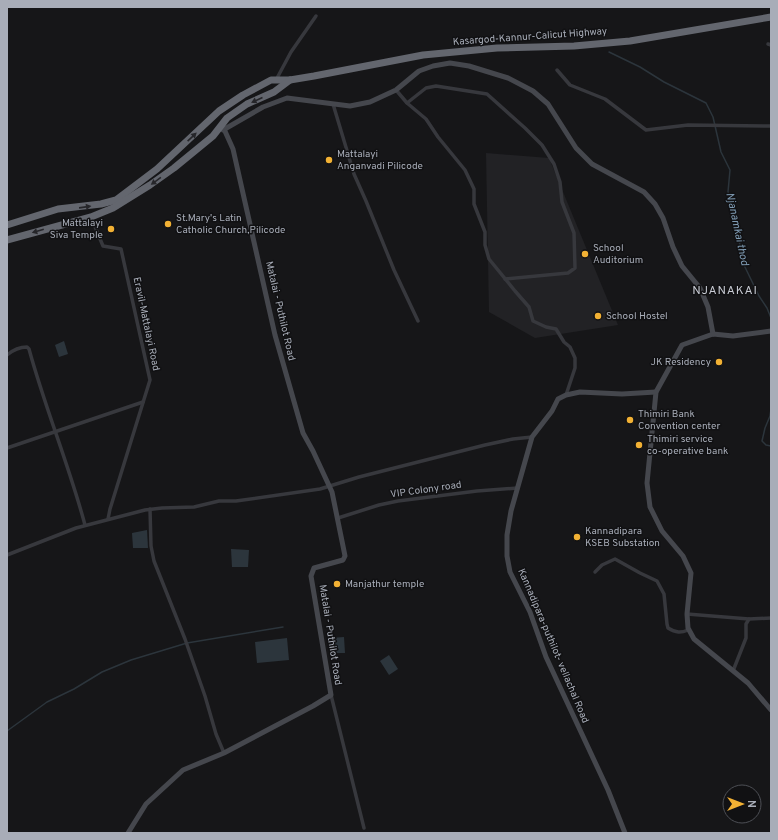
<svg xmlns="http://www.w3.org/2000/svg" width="778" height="840" font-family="Overpass,sans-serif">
<rect width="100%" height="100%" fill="#161618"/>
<path fill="#222225" d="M486,153L549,158L618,325L535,338L489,312Z"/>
<g fill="#2c353c">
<path d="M64,341L68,354L59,357L55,345Z"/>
<path d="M147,530L148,548H133L132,533Z"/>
<path d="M231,549L249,550L248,567H232Z"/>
<path d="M344,637L345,653H330V638Z"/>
<path d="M287,638L289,660L257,663L255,642Z"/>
<path d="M389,655L398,669L389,675L380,661Z"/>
</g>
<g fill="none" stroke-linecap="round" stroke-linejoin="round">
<g stroke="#2c353c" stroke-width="1.5">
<path d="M609,52L640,67L664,82L706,103L713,117L721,152L730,170L728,192L733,206L739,229L740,253L743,263L759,296L767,308L771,318"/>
<path d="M771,409L770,416L765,428L762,441L766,445L771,446"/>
<path d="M7,731L47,702L74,689L102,672L131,660L187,643L283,627"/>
</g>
<g stroke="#37383d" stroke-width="3.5">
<path d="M768,44L771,45"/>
<path d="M557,70L570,85L605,99L646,130L688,125L771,126"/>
<path d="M276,80L291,52L316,16"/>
<path d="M396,90L407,103L426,119L438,137L465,170L474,189V204L485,232V245L489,259L515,291L529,307L533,321L546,327L556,329L564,342L570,347L575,358V368L566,395"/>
<path d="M407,103L426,88L436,86L487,94L525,128L542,145L554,164L560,182L562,202L574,233L575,268L568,273L505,279"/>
<path d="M333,104L354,174L366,201L394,270L418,321"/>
<path d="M91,217L103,246L121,249L150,380L110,509L108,519"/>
<path d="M7,355C13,350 20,347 27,347L29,349C45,408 69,465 85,525"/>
<path d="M7,448L143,402"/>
<path d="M150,509L151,546L154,561L185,639L205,696L216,734L224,753"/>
<path d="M338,518L379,505L398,501L477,491L518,488"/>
<path d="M7,555L76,528L145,510L162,508L194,507L219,501H236L320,489L359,477L485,445L513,439L532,437"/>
<path d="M595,572L602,565L615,559L640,573L657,581L664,594L667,624L668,628C676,633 681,633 688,630"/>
<path d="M687,614L749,619"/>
<path d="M733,671L746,638V624L749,619L771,618"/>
<path d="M331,695L364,828"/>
</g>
<g stroke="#45474d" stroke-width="5">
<path d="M223,130L263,107L287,98L350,106L370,102L396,90L419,71L433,66L450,63L469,66L508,78L533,91L548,104L576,148L592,164L644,192L655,204L663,218L673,247L682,266L700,288L708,307L713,334"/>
<path d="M771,331L733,336L713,334L682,345L656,392L647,483L650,507L662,531L683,556L691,573L687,614L688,628L694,639L748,683L771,710"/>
<path d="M128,833L146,804L183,770L224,753L313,706L331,695L311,576L314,568L343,560L345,556L343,546L332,492L313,451L303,433L275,335L233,149L224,129"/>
<path d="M625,833L608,790L546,657L530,612L510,572L507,556V535L511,511L532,437L552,411L558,399L566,395L580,392L622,394L656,392"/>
</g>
<g stroke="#63666e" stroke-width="7">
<path d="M7,225L58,209L101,204L116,200L157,169L219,111L243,95L271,80H290L314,76L423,55L497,48L574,46L630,41L771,17"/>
<path d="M7,240L91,217L113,208L150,185L174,168L213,136L227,118L247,104L274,92L290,80"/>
</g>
</g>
<defs><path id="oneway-solid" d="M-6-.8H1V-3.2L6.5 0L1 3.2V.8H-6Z"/></defs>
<g fill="#26262a">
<use href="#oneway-solid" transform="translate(257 100) rotate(156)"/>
<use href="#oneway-solid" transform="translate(192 137) rotate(-43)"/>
<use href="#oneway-solid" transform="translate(156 181) rotate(144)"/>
<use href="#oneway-solid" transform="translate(85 207) rotate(-8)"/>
<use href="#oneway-solid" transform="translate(38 231) rotate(164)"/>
</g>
<g fill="#f2b134" stroke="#111113" stroke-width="1.5">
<circle cx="329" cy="160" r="4"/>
<circle cx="168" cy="224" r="4"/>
<circle cx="111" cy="229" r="4"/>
<circle cx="585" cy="254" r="4"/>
<circle cx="598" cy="316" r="4"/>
<circle cx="719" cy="362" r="4"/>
<circle cx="630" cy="420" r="4"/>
<circle cx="639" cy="445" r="4"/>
<circle cx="577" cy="537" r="4"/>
<circle cx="337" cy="584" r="4"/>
</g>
<g text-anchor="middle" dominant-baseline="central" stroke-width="3" stroke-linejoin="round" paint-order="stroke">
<g font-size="10" fill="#a8adb8" stroke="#111113">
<text transform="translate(530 37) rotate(-4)">Kasargod-Kannur-Calicut Highway</text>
<text transform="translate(280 311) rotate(77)">Matalai - Puthilot Road</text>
<text transform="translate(146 324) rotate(78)">Eravil-Mattalayi Road</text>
<text transform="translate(426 490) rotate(-8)">VIP Colony road</text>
<text transform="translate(330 635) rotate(81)">Matalai - Puthilot Road</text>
<text transform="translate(553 646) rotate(67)">Kannadipara-puthilot- vellachal Road</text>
</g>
<g font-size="10" fill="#a8adb8" stroke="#111113" text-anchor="start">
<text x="337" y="154">Mattalayi<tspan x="337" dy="12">Anganvadi Pilicode</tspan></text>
<text x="176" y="218">St.Mary's Latin<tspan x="176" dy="12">Catholic Church,Pilicode</tspan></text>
<text x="103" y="223" text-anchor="end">Mattalayi<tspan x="103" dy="12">Siva Temple</tspan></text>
<text x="593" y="248">School<tspan x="593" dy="12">Auditorium</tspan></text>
<text x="606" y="316">School Hostel</text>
<text x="711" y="362" text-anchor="end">JK Residency</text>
<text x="638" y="414">Thimiri Bank<tspan x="638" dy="12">Convention center</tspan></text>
<text x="647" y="439">Thimiri service<tspan x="647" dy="12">co-operative bank</tspan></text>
<text x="585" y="531">Kannadipara<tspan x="585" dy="12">KSEB Substation</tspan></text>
<text x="345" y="584">Manjathur temple</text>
</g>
<g font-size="11" font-style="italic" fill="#7f9bb3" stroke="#111113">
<text transform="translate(737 229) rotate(78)">Njanamkai thod</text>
</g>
<g font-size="12" letter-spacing="1" fill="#c9ccd4" stroke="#111113">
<text x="725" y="291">NJANAKAI</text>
</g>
</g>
<rect width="778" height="840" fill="none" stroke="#a8adb8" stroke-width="16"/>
<g transform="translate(742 804) rotate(90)"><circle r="19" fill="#111113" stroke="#4d4f55"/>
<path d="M0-3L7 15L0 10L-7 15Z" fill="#f2b134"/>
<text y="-6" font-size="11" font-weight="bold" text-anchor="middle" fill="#a8adb8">N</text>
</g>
</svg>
